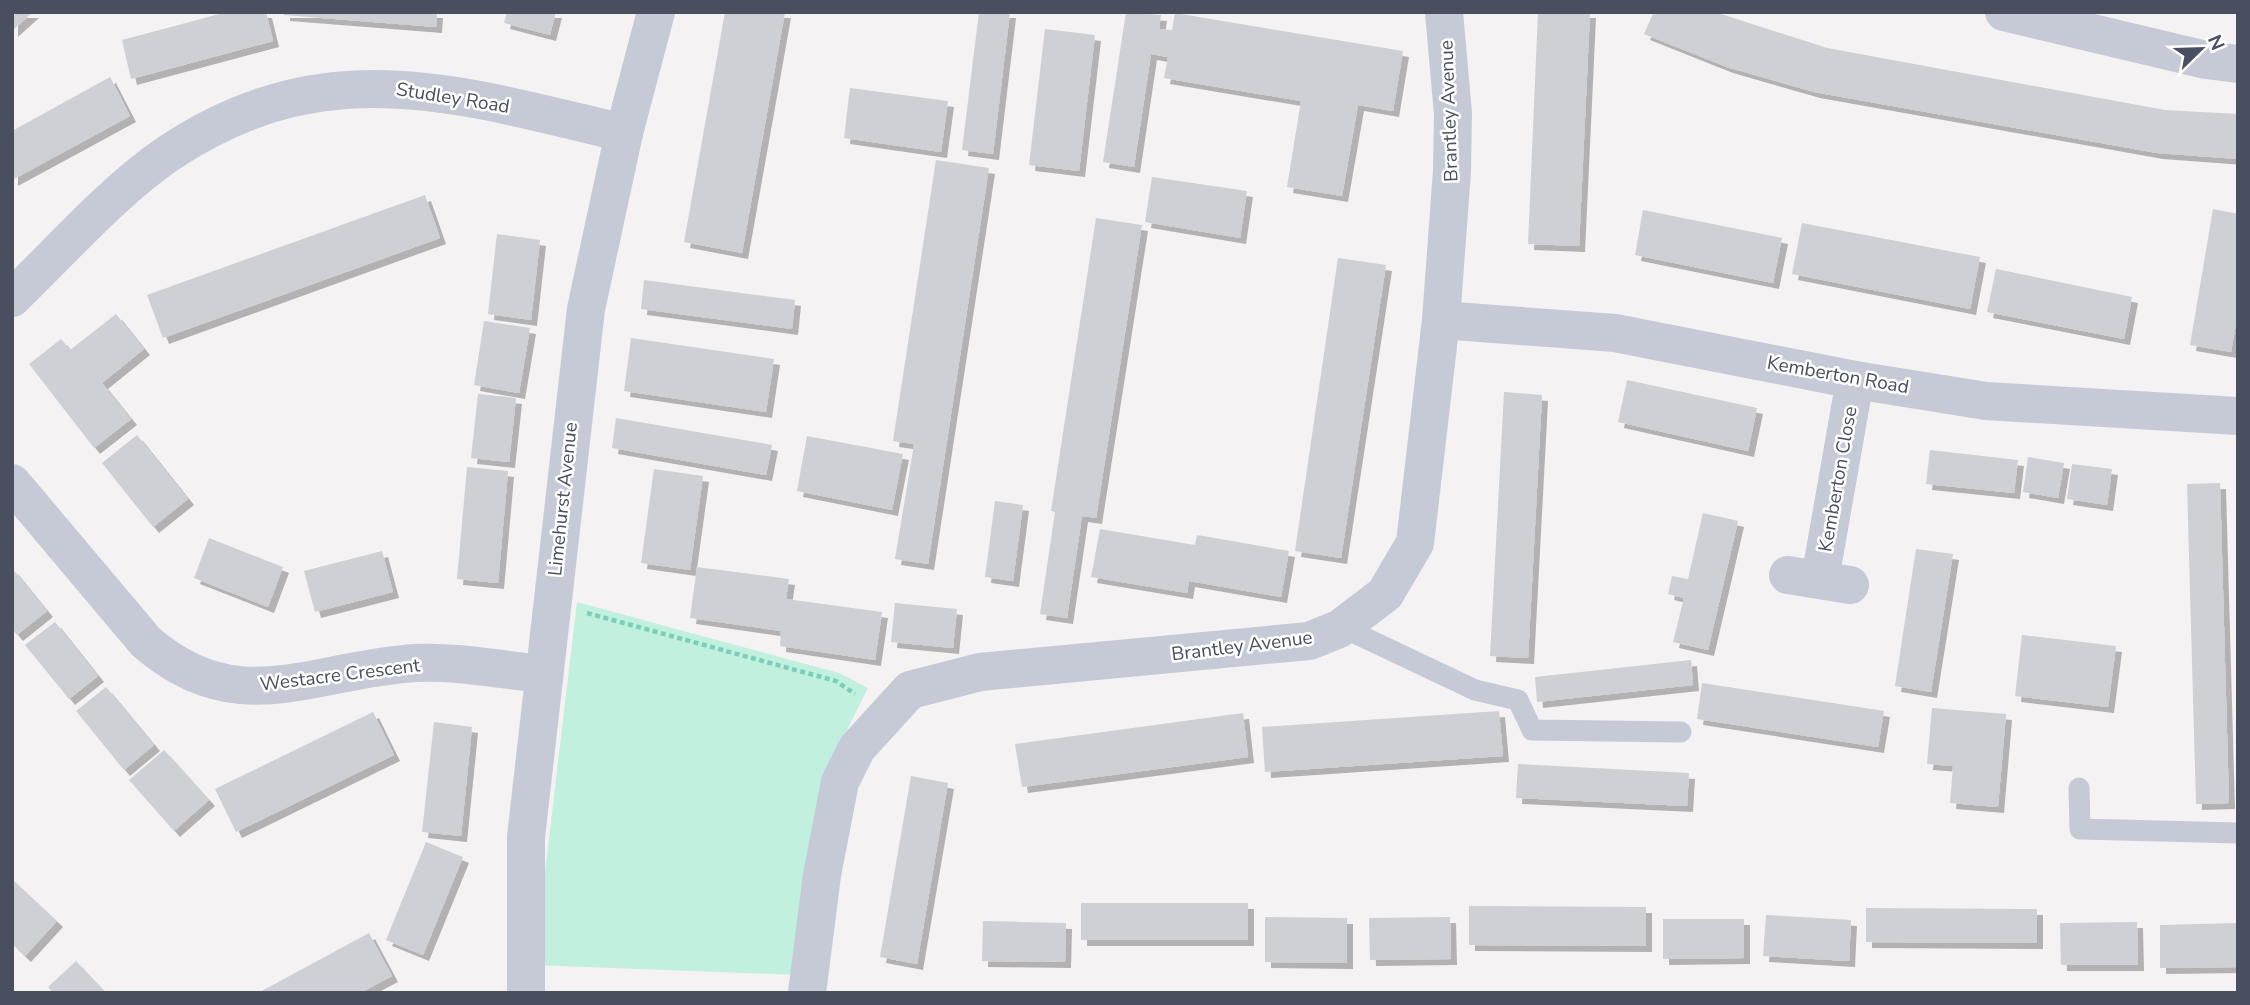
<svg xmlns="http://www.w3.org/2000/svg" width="2250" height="1005" font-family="'Nunito Sans',sans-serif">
<defs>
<filter id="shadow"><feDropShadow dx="6" dy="6" stdDeviation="0" flood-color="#0004"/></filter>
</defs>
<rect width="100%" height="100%" fill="#f4f2f2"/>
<path fill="#c1f0df" d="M577,602L839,673L868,688L832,760L799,975L534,965Z"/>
<g fill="#ced0d6" filter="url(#shadow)">
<path d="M12,12H33L12,31Z"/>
<path d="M227,12H266L273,41L131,79L122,40Z"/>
<path d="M284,12H437L436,27L284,15Z"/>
<path d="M507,12H556L550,35L504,23Z"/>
<path d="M725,12H785L742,253L684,242Z"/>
<path d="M979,12H1010L993,154L962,150Z"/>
<path d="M1126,12L1161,15L1159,29L1172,30L1175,13L1403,51L1393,111L1358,105L1342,196L1287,187L1301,101L1164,78L1168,57L1151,54L1134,167L1103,162Z"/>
<path d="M1538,12H1590L1579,246L1528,244Z"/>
<path d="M1654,12H1715L1827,48L2165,110L2238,114V159L2157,153L1814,92L1727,67L1644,34Z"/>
<path d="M1045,29L1095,35L1079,171L1029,165Z"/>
<path d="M110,77L130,116L12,180V131Z"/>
<path d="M850,88L948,101L941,152L844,138Z"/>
<path d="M936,160L989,168L928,564L895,559L914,444L893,441Z"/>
<path d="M1152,177L1247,191L1240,238L1145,222Z"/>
<path d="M425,195L440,238L163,338L147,295Z"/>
<path d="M2213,209L2238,214V312L2231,352L2190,345Z"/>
<path d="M1643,210L1782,238L1773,283L1635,255Z"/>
<path d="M1096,218L1142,225L1096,518L1082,516L1067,618L1040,614L1055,512L1051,511Z"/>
<path d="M1802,223L1980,257L1970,309L1792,274Z"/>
<path d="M497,234L540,240L531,320L488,314Z"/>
<path d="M1338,258L1386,265L1341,558L1295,551Z"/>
<path d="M1996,269L2132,297L2124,339L1987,312Z"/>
<path d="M644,280L795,300L792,329L641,309Z"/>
<path d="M116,314L144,349L102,383L131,419L94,448L29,364L61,339L70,350Z"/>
<path d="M484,321L530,328L519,393L474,385Z"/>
<path d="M631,338L774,359L766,412L624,391Z"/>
<path d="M1627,380L1757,408L1748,451L1618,422Z"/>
<path d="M1504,392L1542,395L1528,658L1490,656Z"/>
<path d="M478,394L516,398L509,462L471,458Z"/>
<path d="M616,418L772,445L766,475L612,448Z"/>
<path d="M137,435L188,499L153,527L102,463Z"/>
<path d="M807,436L903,454L892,510L797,491Z"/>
<path d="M1930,450L2018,460L2014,493L1926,484Z"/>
<path d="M2028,457L2064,463L2058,498L2023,492Z"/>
<path d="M2072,464L2112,469L2107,505L2067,499Z"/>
<path d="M467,467L508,471L498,583L457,579Z"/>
<path d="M654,469L703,476L690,570L641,563Z"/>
<path d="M2220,483L2229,803L2196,804L2187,484Z"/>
<path d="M995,501L1023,505L1013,581L985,577Z"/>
<path d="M1703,513L1738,521L1708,650L1673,642L1684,598L1668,594L1672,576L1688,579Z"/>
<path d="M1100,529L1195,545L1197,535L1289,551L1281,597L1189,581L1187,593L1091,577Z"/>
<path d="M209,538L283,567L268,607L194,578Z"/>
<path d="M1916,549L1953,554L1931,692L1895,686Z"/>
<path d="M382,551L393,592L315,612L304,571Z"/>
<path d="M697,567L789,579L786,599L882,612L875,660L780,646L781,631L690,618Z"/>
<path d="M12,568L47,611L17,635L12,629Z"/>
<path d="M895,603L957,609L953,648L891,642Z"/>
<path d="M55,622L98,676L69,699L25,645Z"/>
<path d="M2022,635L2116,646L2108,707L2015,696Z"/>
<path d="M1691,660L1693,685L1537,702L1535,677Z"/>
<path d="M1702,683L1884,711L1878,747L1697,719Z"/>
<path d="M106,687L154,745L124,770L76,711Z"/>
<path d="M1932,708L2006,714L1998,807L1950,803L1953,766L1927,764Z"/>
<path d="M1499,711L1503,756L1265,772L1262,727Z"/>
<path d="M373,712L394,755L236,832L215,789Z"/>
<path d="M1243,713L1248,757L1022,787L1015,744Z"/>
<path d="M434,722L472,727L461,836L422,832Z"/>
<path d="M164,750L209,800L174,831L129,780Z"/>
<path d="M1518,764L1689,773L1687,806L1516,798Z"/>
<path d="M911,776L948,783L917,964L880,957Z"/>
<path d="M426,842L463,857L423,955L386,940Z"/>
<path d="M12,879L57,921L25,956L12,944Z"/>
<rect x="1081" y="903" width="167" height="37"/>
<path d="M1469,906L1646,907V946L1469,945Z"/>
<path d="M1866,908L2037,909V943L1866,942Z"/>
<path d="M1766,915L1851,920L1849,961L1763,956Z"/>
<path d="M1265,917L1347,918V963L1265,962Z"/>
<path d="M1450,917L1451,959L1370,960L1369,918Z"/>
<path d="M1663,919H1744V958L1663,959Z"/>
<path d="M983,921L1066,923L1065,962L982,961Z"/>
<path d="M2137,922L2138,965H2061L2060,923Z"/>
<path d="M2238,923V967L2160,968V925Z"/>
<path d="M369,933L392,976L360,993H258Z"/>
<path d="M76,961L106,993H53L48,987Z"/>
</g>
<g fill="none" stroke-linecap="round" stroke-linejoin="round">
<path stroke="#79cfb9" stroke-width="4.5" stroke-dasharray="5 3.5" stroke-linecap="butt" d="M587,613L836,681L855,694"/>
<g stroke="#c6cad6" stroke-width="21">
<path d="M1342,627L1475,690L1518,700L1532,730L1681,732"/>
<path d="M2079,788L2080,829L2238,833"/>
</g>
<g stroke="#c6cad6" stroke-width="38">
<path d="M2004,12L2206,60L2238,64"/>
<path d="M12,298C61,251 113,191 169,153C325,49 458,94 624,133"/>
<path d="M1441,320L1615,333L1855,380L1986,401L2238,416"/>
<path d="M12,483L146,642C238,722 312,669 416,663C457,661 502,670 544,674"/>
<path d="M1788,575L1850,585"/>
<path d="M1820,579L1855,380"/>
<path d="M526,993V837L586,309L624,133L656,12"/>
<path d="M807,993L822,875L840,782L857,748L910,690L980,672L1309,641L1339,629L1385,594L1415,543L1441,320L1452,171L1453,114L1444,12"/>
</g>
</g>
<g text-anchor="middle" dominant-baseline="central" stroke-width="5" stroke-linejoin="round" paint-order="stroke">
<g font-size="19" fill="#494f5f" stroke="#fff">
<text transform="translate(453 98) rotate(9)">Studley Road</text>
<text transform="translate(1449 111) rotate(-92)">Brantley Avenue</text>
<text transform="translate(1838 375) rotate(10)">Kemberton Road</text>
<text transform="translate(1838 479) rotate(-80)">Kemberton Close</text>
<text transform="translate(563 499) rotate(-84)">Limehurst Avenue</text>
<text transform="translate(1242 646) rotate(-7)">Brantley Avenue</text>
<text transform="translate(340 675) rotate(-7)">Westacre Crescent</text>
</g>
</g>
<rect width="2250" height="1005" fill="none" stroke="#494f5f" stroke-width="28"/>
<g transform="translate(2201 49) rotate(67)" stroke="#ffffff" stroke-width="5" paint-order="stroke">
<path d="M0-5L12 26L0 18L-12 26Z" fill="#494f5f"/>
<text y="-10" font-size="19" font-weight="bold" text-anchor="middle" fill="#494f5f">N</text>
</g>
</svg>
